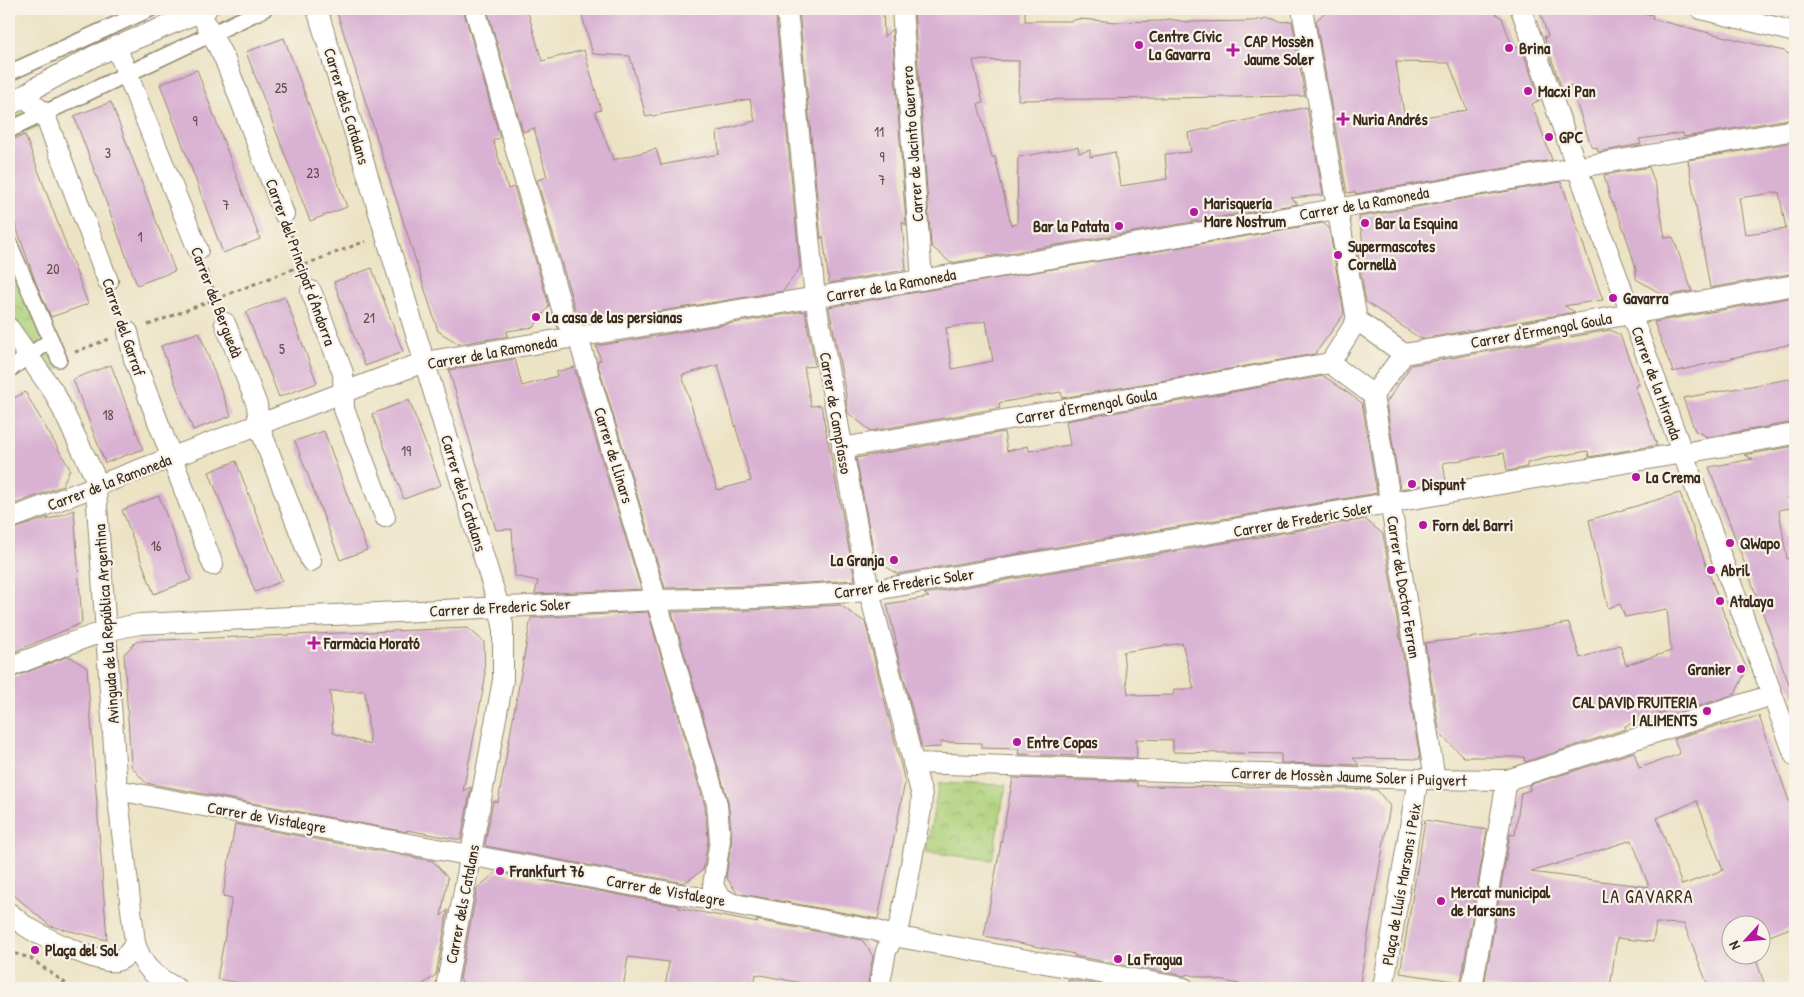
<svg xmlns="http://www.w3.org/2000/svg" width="1804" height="997" font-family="'Patrick Hand',sans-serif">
<defs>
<pattern id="park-crowns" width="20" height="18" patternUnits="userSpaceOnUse" patternTransform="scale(1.25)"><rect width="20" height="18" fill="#add079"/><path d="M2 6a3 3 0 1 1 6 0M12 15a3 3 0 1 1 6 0" fill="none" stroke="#8ea963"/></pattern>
</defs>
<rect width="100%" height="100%" fill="#f7f3e8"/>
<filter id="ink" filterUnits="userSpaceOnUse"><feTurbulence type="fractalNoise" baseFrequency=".02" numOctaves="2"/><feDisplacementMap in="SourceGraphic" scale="10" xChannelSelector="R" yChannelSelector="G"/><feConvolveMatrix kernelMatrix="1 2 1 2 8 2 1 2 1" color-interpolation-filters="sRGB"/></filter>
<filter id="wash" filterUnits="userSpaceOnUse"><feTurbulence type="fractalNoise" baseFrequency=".0096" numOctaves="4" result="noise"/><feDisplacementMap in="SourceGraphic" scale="20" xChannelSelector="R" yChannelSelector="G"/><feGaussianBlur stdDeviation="1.12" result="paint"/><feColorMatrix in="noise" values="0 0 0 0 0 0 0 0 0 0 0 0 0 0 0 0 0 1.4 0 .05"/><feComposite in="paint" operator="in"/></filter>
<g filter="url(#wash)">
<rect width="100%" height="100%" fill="#ece3c4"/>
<g fill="url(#park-crowns)" stroke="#747d4c">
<path d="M22,102L44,125L9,140V111Z"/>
<path d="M9,226L65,366L48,373L9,319Z"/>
<path d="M939,783L1006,785L992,860L926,852Z"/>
</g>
<g id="blocks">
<g fill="#d9b1d3" fill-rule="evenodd">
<path d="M336,9H463L500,138L493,140L508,189L514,187L549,306L534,327L507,331L508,336L459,344L438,331Z"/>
<path d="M487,9H527L542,61L584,50L601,110L595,112L613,160L656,149L661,165L719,154L717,132L755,121L750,99L646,117L630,56L593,54L580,9H775L800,268L783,291L594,322L575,309L537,180L547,177L534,128L523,132Z"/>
<path d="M799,9H883L884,37L892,29L906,225L902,222L906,270L829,283L823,236L821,239Z"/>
<path d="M914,9H1025V21H1071L1078,19L1118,22L1162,21L1168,19L1187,22L1254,21L1267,18L1274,19L1279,22L1292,21L1305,96L1018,100L1019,61L973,60L983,103L978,104L992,157H995L1011,225L1017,224L1018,157L1078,147L1079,153L1090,150V157L1115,152L1120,186L1167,179L1165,154L1191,152L1188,133L1307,107L1323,195L1291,198L1298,204L951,263L931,246Z"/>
<path d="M1328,9H1489L1502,18L1513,49L1521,46L1540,100L1532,104L1552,160L1355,194V192L1347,193L1316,21ZM1396,62L1449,63L1467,110L1405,120Z"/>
<path d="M1539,9H1624L1653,15L1652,19L1784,51L1795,58V118L1684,137L1683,133L1639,139L1641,144L1598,152L1597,147L1592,148L1570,85L1562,89L1544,37L1548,36Z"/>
<path d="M284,38L347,207L310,221L246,52Z"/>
<path d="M197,70L260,239L223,253L160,84Z"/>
<path d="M111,102L175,271L137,285L74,116Z"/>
<path d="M25,135L88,304L51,317L36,283L9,207V141Z"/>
<path d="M1795,142V273L1710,288L1688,160ZM1779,192L1786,229L1745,234L1739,198Z"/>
<path d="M1649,167L1657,190L1665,238L1673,237L1692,291L1665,296L1636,279V269L1629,245L1620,219L1610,198L1604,175Z"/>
<path d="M1561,182L1603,300L1564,306L1575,312L1421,339L1366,302L1357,251L1365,257L1359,217Z"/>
<path d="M1323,223L1329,228L1344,314L1315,354L1062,398L1061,392L1020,399L999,403L1000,408L871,431L848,413L846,400H847L829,307ZM986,321L993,361L952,369L946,328Z"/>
<path d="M372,268L403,352L365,366L334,282Z"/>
<path d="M285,297L317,383L279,397L246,312Z"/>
<path d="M1795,297V343L1673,372L1654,322Z"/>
<path d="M805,311L815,366L804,367L811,406L821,405L855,580L754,586L665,588L597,361L601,360L596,346ZM718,365L751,481L717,490L682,375Z"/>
<path d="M1610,330L1620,335L1639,385L1635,386L1657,445L1589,457L1588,451L1547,458L1527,463V467L1507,471L1504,453L1443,463L1446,481L1400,489L1386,403L1411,365Z"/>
<path d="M199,332L231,416L193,430L161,346Z"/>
<path d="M515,359L522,386L557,376L556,372L574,367L641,589L535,594L538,581L515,576L512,529L496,530L449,370Z"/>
<path d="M111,365L143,449L105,463L73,379Z"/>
<path d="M1324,376L1362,403L1377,493L897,574L875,559L856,458L1004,432L1007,451L1028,446L1029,451L1070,445L1066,421Z"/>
<path d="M1795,378V422L1708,437L1695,431L1683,398Z"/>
<path d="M25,392L70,469L62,486L9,506V401Z"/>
<path d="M409,400L441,485L404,499L372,414Z"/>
<path d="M324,431L367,550L340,560L295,441Z"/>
<path d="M1795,446V498L1788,497L1791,508L1779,510L1787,559L1795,557V695H1793L1709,467L1753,459L1744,455Z"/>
<path d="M236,461L282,581L255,592L209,472Z"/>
<path d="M1680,493L1730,631L1747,669L1735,694L1666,717L1664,712L1625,726L1626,729L1525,762L1524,757H1464L1440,734L1425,643L1502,634L1569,623L1580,658L1620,645L1626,665L1671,651L1667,609L1625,617L1620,604L1608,608L1589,520Z"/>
<path d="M159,496L191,580L154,594L122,510Z"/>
<path d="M74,510L82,623L9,654V531L49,517L47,520Z"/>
<path d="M1365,519L1383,534L1420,759L1353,758L1359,765L1281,763V754L1173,752V740L1136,739L1137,758L1018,754L1019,749L981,748V743L941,742V747L922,748L895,644L897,645L887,604L929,597L924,594ZM1182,643L1194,689H1174L1173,695L1137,696V694H1128L1123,652Z"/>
<path d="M840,605L865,622L905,782L878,919L737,893L726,877L732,839L728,801L672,612L754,610Z"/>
<path d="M648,612L705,806L708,840L703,870L684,883L486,846L485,844L493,801L498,802L531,618Z"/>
<path d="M468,628L484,642L485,680L463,791L471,787L461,840L406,830L407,832L146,783L131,766L124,654L137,641ZM330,691H365L370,745L333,733Z"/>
<path d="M69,656L87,668L107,940L50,926L9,891V679Z"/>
<path d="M1759,716L1795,818V926L1762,939V924H1732V954H1754L1766,988H1709L1684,924L1656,923L1653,942L1617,938L1610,988H1493L1484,987L1510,834L1515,835L1521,793L1530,790L1529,785L1634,752L1639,768L1680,754L1674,739L1722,724L1721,726ZM1697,801L1723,870L1682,885L1657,818ZM1632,840L1649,887L1531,872Z"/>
<path d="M1013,778L1137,782V786L1281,787L1377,790L1390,806L1359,988H1261L1186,974V976L1074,956V954L984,936Z"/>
<path d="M1425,820L1487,830L1461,982L1400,973Z"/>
<path d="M235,824L433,861L448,878L441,916L448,910L436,975L417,988H267L217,979L232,898L223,896Z"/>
<path d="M497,872L679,906V908L758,923L756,920L862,940L873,956L867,988H799L801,983L756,974L754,988H665L669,962L628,957L623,988H466L460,979L477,888Z"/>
<path d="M1069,980L1118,988H1067Z"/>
</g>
</g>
</g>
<g filter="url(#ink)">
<use href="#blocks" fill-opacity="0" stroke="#948671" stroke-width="1"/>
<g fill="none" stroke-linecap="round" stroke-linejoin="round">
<defs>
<g id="pedestrian">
<path d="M9,73L150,9"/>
<path d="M9,130L264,9"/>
<path d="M9,243L59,359"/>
<path d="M9,370L51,340"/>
</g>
<g id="minor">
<path d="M317,9L499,607L503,625V680L446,988"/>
<path d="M475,9L565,319L578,337L717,804L720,840L713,886L719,896L729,902"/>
<path d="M787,9L815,298L869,591L922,796L921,810L900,924L886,951L879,988"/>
<path d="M902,9L922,280"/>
<path d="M1302,9L1357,320"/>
<path d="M1521,9L1577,168L1795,756"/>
<path d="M1701,9L1795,32"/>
<path d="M200,12L225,60L284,214"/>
<path d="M116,46L198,250"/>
<path d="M23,96L44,113L108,281"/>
<path d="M9,106L37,87L94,56L207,9"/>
<path d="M311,291L343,373L344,409L385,517"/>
<path d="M1357,320L1404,354"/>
<path d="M225,323L257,405L259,426L311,561"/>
<path d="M9,328L55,394L95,477L117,790L135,943C143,968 154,976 176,988"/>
<path d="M128,332L134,359L213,565"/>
<path d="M1404,354L1795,285"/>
<path d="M1330,363L1373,395"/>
<path d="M1330,363L1357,320"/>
<path d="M1373,395L1435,779"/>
<path d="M1373,395L1404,354"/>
<path d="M842,448L1330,363"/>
<path d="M9,519L424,362L1017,264L1795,130"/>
<path d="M9,667C52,651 94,631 140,624L658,600L754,598L869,591L1795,434"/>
<path d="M913,763L1418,779L1507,780L1772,695"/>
<path d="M117,790L874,930L893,936L1184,988"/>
<path d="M9,913C15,917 20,923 27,927C41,936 101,965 116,961C125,959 131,951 135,943"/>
<path d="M1383,988L1418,779"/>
<path d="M1472,988L1507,780"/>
</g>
</defs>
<use href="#pedestrian" stroke="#948671" stroke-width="18"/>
<use href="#minor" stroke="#948671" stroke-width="22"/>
<g stroke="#948671" stroke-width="3" stroke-dasharray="4 4" stroke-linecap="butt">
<path d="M291,234L305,272"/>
<path d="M206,270L217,299"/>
<path d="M116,300L121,313"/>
<path d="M148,325L366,241"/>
<path d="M75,352L109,339"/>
<path d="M9,949L10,952L30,958L72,988"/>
<path d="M9,960L10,952"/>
</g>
<use href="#pedestrian" stroke="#fff" stroke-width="15"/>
<use href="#minor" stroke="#fff" stroke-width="20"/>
</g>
</g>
<g fill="#b5179e" stroke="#f7f3e8" stroke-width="2">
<circle cx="1139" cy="45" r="5"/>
<circle cx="1509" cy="48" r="5"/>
<path d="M1230.5 42.5h5v5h5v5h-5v5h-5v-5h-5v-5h5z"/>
<circle cx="1528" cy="91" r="5"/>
<path d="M1340.5 111.5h5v5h5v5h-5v5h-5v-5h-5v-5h5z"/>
<circle cx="1549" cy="137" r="5"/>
<circle cx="1194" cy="212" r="5"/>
<circle cx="1365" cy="223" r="5"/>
<circle cx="1119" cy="226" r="5"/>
<circle cx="1338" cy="255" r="5"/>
<circle cx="1613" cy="298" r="5"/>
<circle cx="536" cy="317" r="5"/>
<circle cx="1636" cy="477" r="5"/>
<circle cx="1412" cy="484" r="5"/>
<circle cx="1423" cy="525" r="5"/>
<circle cx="1730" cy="543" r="5"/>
<circle cx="894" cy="560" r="5"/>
<circle cx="1711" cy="570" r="5"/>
<circle cx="1720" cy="601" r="5"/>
<path d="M311.5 635.5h5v5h5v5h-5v5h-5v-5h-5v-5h5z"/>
<circle cx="1741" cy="669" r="5"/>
<circle cx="1707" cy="711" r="5"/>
<circle cx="1017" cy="742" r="5"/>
<circle cx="500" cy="871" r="5"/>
<circle cx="1441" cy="901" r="5"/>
<circle cx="35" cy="950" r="5"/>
<circle cx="1118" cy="959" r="5"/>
</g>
<g text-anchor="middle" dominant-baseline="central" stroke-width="4.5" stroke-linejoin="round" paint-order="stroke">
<g font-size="14" fill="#624c4b">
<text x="281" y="87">25</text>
<text x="195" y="120">9</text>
<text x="879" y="131">11</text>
<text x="108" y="152">3</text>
<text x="882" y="156">9</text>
<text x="313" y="172">23</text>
<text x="882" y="179">7</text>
<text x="226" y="204">7</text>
<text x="140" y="236">1</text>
<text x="53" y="268">20</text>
<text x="369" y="317">21</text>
<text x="282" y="348">5</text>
<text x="108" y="414">18</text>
<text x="406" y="450">19</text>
<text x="156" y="545">16</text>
</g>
<g font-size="16" font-weight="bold" fill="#3b2a1e" stroke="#f7f3e8" text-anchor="start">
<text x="1149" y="36">Centre Cívic<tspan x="1149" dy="18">La Gavarra</tspan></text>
<text x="1244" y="41">CAP Mossèn<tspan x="1244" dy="18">Jaume Soler</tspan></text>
<text x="1519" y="48">Brina</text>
<text x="1538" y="91">Macxi Pan</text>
<text x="1353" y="119">Nuria Andrés</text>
<text x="1559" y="137">GPC</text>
<text x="1204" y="203">Marisquería<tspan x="1204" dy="18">Mare Nostrum</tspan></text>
<text x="1375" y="223">Bar la Esquina</text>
<text x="1109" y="226" text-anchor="end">Bar la Patata</text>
<text x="1348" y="246">Supermascotes<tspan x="1348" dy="18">Cornellà</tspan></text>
<text x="1623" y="298">Gavarra</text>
<text x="546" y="317">La casa de las persianas</text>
<text x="1646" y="477">La Crema</text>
<text x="1422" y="484">Dispunt</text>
<text x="1433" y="525">Forn del Barri</text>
<text x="1740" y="543">QWapo</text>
<text x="884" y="560" text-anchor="end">La Granja</text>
<text x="1721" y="570">Abril</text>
<text x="1730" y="601">Atalaya</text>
<text x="324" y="643">Farmàcia Morató</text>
<text x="1731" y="669" text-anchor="end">Granier</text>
<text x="1697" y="702" text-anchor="end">CAL DAVID FRUITERIA<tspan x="1697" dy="18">I ALIMENTS</tspan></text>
<text x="1027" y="742">Entre Copas</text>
<text x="510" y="871">Frankfurt 76</text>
<text x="1451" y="892">Mercat municipal<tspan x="1451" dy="18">de Marsans</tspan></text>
<text x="45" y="950">Plaça del Sol</text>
<text x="1128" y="959">La Fragua</text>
</g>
<g font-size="16" fill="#3b2a1e" stroke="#f7f3e8">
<text transform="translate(347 106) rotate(73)">Carrer dels Catalans</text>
<text transform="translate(912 144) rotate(-94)">Carrer de Jacinto Guerrero</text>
<text transform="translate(1364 203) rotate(-10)">Carrer de la Ramoneda</text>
<text transform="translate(301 262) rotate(70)">Carrer del Principat d'Andorra</text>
<text transform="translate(891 285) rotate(-10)">Carrer de la Ramoneda</text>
<text transform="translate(217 302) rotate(69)">Carrer del Berguedà</text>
<text transform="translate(124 327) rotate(71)">Carrer del Garraf</text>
<text transform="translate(1541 330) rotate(-10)">Carrer d'Ermengol Goula</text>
<text transform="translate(492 352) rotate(-10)">Carrer de la Ramoneda</text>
<text transform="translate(1657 383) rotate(70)">Carrer de la Miranda</text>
<text transform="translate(1086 406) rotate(-10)">Carrer d'Ermengol Goula</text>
<text transform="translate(836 413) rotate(80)">Carrer de Campfasso</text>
<text transform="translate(614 455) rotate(73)">Carrer de Llinars</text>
<text transform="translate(109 482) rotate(-21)">Carrer de la Ramoneda</text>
<text transform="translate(464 493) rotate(73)">Carrer dels Catalans</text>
<text transform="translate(1303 519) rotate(-10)">Carrer de Frederic Soler</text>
<text transform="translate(904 583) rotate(-8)">Carrer de Frederic Soler</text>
<text transform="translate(1404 587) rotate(81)">Carrer del Doctor Ferran</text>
<text transform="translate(500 607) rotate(-3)">Carrer de Frederic Soler</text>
<text transform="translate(106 624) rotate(-94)">Avinguda de la República Argentina</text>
<text transform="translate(1349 776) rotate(2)">Carrer de Mossèn Jaume Soler i Puigvert</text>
<text transform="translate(267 817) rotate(10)">Carrer de Vistalegre</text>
<text transform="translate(1401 884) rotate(-80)">Plaça de Lluís Marsans i Peix</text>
<text transform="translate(666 890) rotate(10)">Carrer de Vistalegre</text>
<text transform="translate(462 904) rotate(-79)">Carrer dels Catalans</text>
</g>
<g font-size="18" letter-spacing="1" fill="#3b2a1e" stroke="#f7f3e8">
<text x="1648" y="896">LA GAVARRA</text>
</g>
</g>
<rect width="1804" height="997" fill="none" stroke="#f7f3e8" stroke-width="30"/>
<g transform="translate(1746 940) rotate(244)"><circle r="24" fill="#f7f3e8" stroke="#aca397"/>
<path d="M0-4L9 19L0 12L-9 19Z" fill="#b5179e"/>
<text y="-8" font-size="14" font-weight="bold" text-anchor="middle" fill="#3b2a1e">N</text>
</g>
</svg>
